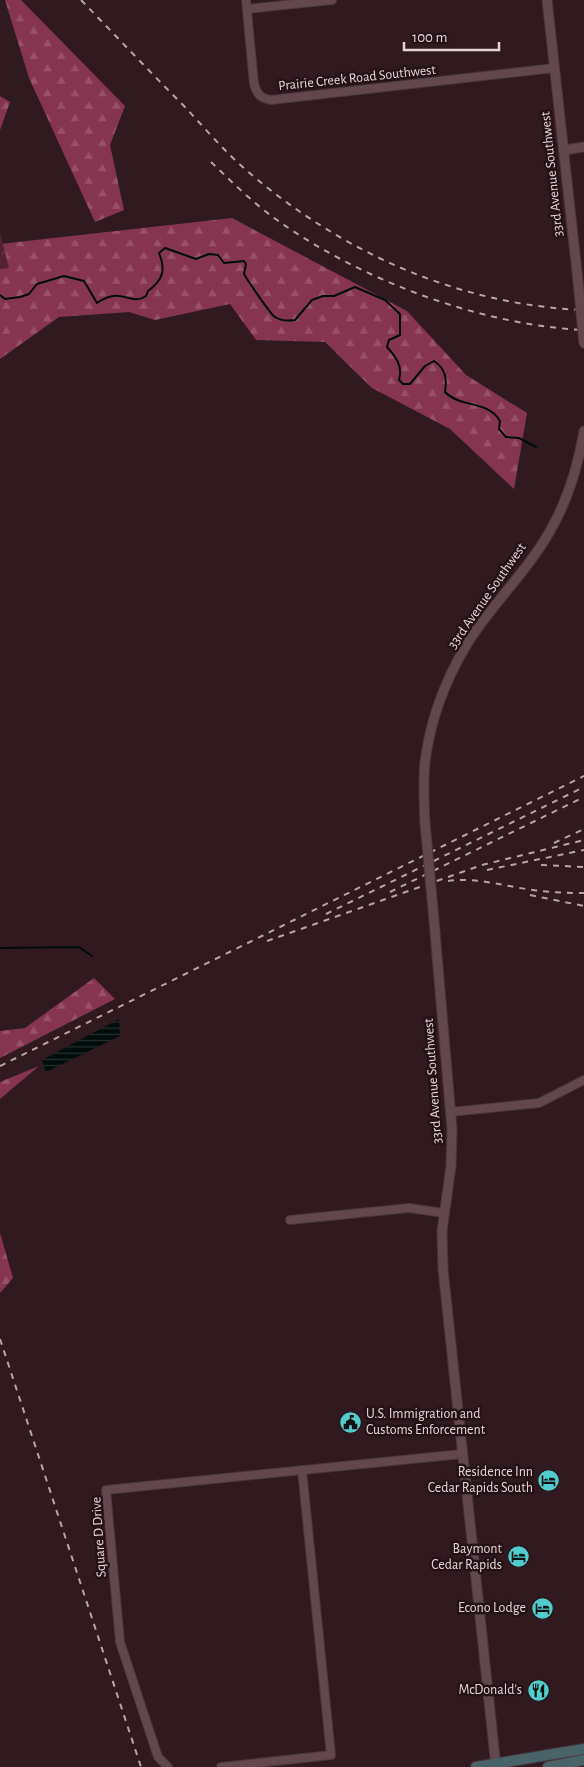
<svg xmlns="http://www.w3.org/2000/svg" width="584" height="1767" font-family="'Alegreya Sans',sans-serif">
<defs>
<pattern id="forest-firs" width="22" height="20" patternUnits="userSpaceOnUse" patternTransform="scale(1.25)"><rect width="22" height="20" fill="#863550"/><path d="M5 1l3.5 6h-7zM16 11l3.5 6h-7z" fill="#975168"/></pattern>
<pattern id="park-crowns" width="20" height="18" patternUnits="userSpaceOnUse" patternTransform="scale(1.25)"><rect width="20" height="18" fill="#532131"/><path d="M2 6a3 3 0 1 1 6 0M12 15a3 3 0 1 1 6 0" fill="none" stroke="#6c404e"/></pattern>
<pattern id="water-rules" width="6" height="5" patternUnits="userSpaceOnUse" patternTransform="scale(1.25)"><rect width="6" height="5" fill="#010d0d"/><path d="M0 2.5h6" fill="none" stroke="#262f30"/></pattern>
</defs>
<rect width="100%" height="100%" fill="#301a20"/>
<g fill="url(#forest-firs)">
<path d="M5,0H21L125,106L110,145L124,210L95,222L29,78Z"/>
<path d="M0,96L10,102L0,130Z"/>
<path d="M232,218L407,311L466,375L527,413L514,489L450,429L372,388L325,342L256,340L230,304L155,320L129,312L59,317L0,359V244Z"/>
<path d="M94,978L115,999L0,1058V1031L25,1028Z"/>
<path d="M39,1066L0,1099V1082Z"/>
<path d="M0,1233L13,1278L0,1293Z"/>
</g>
<path fill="url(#park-crowns)" d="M0,233L9,268L0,269Z"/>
<path fill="url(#water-rules)" d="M119,1019L120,1036L46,1072L42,1060Z"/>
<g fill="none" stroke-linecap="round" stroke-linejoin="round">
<g stroke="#010d0d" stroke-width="2">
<path d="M0,295L5,299L20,297L29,294L37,284L64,276L84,281L97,303C103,299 111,295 119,296C130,297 136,303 146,296L148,291C163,280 166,270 159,253L165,248L196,259L209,254L218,255L224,263L244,261L246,264L244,274C248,281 271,315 275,317C281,321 288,321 295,320L312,300L323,296H334L355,287L385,300L400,314V335L389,340L387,347C396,357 403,366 399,380L403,384H410L425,366L434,361C446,369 447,379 445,392C460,408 488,400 500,421L499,429L506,437L519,438L536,447"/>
<path d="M0,948L79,947L92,956"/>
</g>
<defs>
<g id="minor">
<path d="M246,0L254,84C257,94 260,98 271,100L554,68"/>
<path d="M247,9L332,0"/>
<path d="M450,1112L539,1103L584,1080"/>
<path d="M290,1220L409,1208L444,1213"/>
<path d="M168,1767L158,1757L120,1642L106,1490L462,1454"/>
<path d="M221,1767L331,1755L302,1470"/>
</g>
<g id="tertiary">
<path d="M547,0L578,281"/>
<path d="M564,150L584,147"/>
<path d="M425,823C424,803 423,782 425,762C430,721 446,679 467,644C491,605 527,572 550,531C568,500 578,466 584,431"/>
<path d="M433,909L452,1129L451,1166L442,1231L443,1269L496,1767"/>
</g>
<g id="secondary">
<path d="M476,1767L584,1749"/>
<path d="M548,1767L584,1760"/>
</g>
</defs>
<use href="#minor" stroke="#48373b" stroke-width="10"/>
<use href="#tertiary" stroke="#48373b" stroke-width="11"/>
<use href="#secondary" stroke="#48373b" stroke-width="12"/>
<use href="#minor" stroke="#62484e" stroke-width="8"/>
<use href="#tertiary" stroke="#62484e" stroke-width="9"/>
<use href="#secondary" stroke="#496368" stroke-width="10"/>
<g stroke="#b6a4a8" stroke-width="2" stroke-dasharray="6 6" stroke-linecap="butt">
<path d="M81,0C115,35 149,71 184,106C201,124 218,144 236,161C332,248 454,305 584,310"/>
<path d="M211,162C232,182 253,203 277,220C361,280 480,325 584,330"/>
<path d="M554,843L584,829"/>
<path d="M541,865L584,867"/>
<path d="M487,870L584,850"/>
<path d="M448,881C475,877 500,885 526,889C545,892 564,893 584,893"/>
<path d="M390,892L584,797"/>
<path d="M530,895L584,906"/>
<path d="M326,914L584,787"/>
<path d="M267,941L482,865L584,840"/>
<path d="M0,1066L584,776"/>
<path d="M0,1339L141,1767"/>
</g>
<defs>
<g id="tertiary-bridge">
<path d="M578,281L584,344"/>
<path d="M425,823L433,909"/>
</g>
</defs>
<use href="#tertiary-bridge" stroke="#48373b" stroke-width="11" stroke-linecap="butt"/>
<use href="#tertiary-bridge" stroke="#62484e" stroke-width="9"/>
</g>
<defs>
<symbol id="civic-disc" viewBox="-11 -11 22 22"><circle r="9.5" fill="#52cdce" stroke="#261117"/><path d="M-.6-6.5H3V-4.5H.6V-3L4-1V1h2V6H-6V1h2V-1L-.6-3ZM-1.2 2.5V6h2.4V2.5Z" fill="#111"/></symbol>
<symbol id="hotel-disc" viewBox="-11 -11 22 22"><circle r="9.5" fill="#52cdce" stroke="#261117"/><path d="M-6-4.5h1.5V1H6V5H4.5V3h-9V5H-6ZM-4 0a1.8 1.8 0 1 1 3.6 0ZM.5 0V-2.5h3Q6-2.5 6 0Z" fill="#111"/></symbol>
<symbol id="restaurant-disc" viewBox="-11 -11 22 22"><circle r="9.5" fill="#52cdce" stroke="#261117"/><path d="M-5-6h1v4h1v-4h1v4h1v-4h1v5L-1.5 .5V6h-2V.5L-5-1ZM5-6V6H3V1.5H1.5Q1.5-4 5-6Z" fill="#111"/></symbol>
</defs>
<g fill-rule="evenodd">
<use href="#civic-disc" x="338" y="1410" width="25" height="25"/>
<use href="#hotel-disc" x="536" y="1468" width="25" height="25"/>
<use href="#hotel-disc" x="506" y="1544" width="25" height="25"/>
<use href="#hotel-disc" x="530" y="1596" width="25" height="25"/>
<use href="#restaurant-disc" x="526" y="1678" width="25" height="25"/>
</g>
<g text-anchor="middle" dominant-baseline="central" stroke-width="5" stroke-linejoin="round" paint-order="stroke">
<g font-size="14" fill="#e4d4d7" stroke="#261117">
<text transform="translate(357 78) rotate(-6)">Prairie Creek Road Southwest</text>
<text transform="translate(552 174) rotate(-96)">33rd Avenue Southwest</text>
<text transform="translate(487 596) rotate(-55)">33rd Avenue Southwest</text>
<text transform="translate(433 1081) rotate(-94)">33rd Avenue Southwest</text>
<text transform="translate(99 1537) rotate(-94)">Square D Drive</text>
</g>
<g font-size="14" fill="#e4d4d7" stroke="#261117" text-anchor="end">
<text x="366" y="1414" text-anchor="start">U.S. Immigration and<tspan x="366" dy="16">Customs Enforcement</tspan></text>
<text x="533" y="1472">Residence Inn<tspan x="533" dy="16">Cedar Rapids South</tspan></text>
<text x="502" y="1549">Baymont<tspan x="502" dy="16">Cedar Rapids</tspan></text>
<text x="526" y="1608">Econo Lodge</text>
<text x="522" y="1690">McDonald's</text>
</g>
</g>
<path d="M404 42v8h95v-8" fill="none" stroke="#e4d4d7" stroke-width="2.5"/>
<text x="412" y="42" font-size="15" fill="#e4d4d7" stroke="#261117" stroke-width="4" paint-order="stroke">100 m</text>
</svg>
